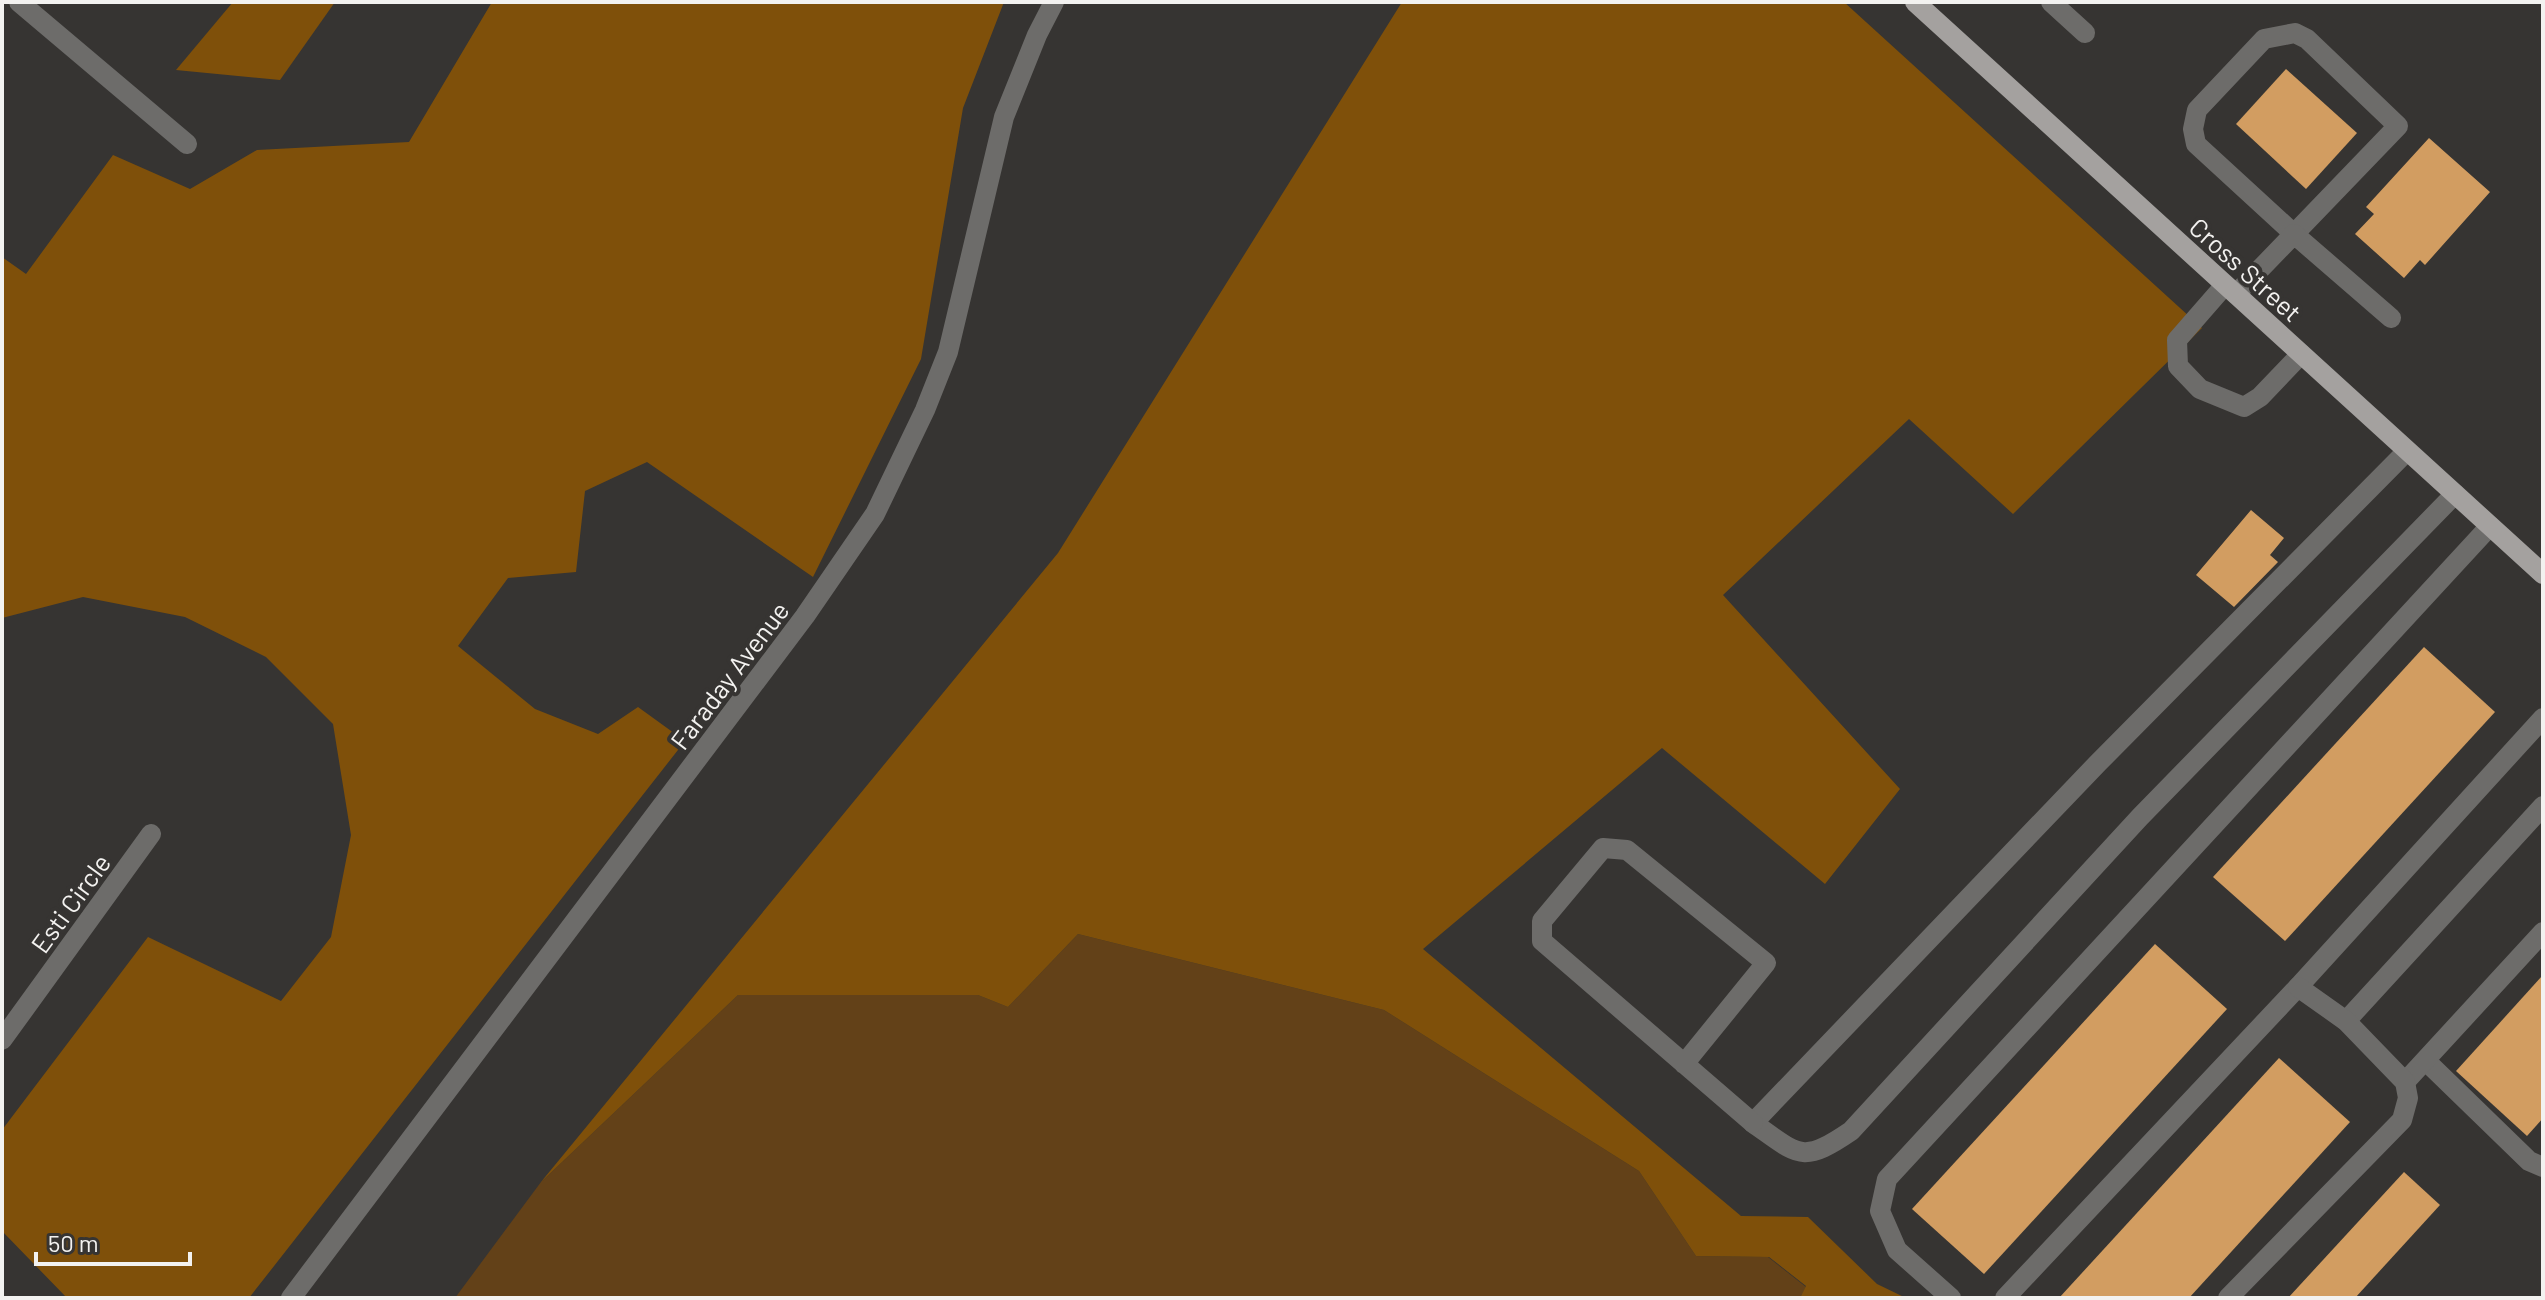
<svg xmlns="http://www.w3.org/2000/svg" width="2545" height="1300" font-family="Barlow,sans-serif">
<rect width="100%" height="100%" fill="#363432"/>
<path fill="#634118" d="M1078,934L1384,1010L1639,1171L1696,1256L1768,1257L1806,1287L1800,1298H455L541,1182L738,995H978L1008,1007Z"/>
<g fill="#7f500a">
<path d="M233,2H335L280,80L176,70Z"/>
<path d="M492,2H1004L963,108L921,359L813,577L647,462L585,491L576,572L508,578L458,646L535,709L598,734L638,707L685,741L249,1298H67L2,1231V1130L148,937L281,1001L331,937L351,835L333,724L266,657L185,617L83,597L2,618V257L26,274L113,155L190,189L257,150L409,142Z"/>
<path d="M1402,2H1844L2202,328L2013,514L1909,419L1723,595L1900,789L1825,884L1662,748L1423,949L1741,1216L1808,1217L1877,1284L1906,1298H1800L1806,1286L1769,1257L1696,1256L1639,1171L1384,1010L1078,934L1008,1007L978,995H738L541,1182L1058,553Z"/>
</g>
<g fill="#d29d61">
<path d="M2286,69L2357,133L2306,189L2236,124Z"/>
<path d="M2429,138L2490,192L2425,265L2420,260L2404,278L2355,234L2374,214L2366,207Z"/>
<path d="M2251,510L2284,538L2270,555L2278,562L2234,607L2196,575Z"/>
<path d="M2424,647L2495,712L2285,941L2213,877Z"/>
<path d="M2155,944L2227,1009L1984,1274L1912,1209Z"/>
<path d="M2543,975V1118L2527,1136L2456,1071Z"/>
<path d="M2279,1058L2350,1122L2189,1298H2059Z"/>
<path d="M2404,1172L2440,1205L2355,1298H2288Z"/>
</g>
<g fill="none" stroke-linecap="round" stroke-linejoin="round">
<g stroke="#6d6c6a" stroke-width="20">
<path d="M19,2L187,144"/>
<path d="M2051,2L2085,33"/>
<path d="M2295,33L2307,39L2398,126L2294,234L2196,144L2193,129L2197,110L2264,39Z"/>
<path d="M2225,285L2177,340L2178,366L2200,389L2244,407L2260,397L2301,354"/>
<path d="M2236,294L2294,234L2391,318"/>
<path d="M2407,451L2098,763L1753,1123C1799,1155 1801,1165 1851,1131L2140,817L2455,494"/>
<path d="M2346,1021L2543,806"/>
<path d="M2,1040L151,834"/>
<path d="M2426,1061L2529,1161L2543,1167"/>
<path d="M1684,1064L1766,963L1627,850L1603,848L1542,921V941L1753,1123"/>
<path d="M2405,1082L2543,932"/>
<path d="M291,1298L805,616L875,514L925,410L948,352L1004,117L1037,35L1054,2"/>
<path d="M1951,1298L1897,1250L1880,1211L1887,1179L2490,526"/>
<path d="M2005,1298L2298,987L2543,718"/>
<path d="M2228,1298L2402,1120L2408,1098L2405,1082L2346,1021L2298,987"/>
</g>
<path stroke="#a4a19f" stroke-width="20" d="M1915,2L2543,574"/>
</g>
<g text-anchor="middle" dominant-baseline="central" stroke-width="8" stroke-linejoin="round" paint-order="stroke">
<g font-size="26" fill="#f3f2f0" stroke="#363432">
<text transform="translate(2246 269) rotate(42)">Cross Street</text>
<text transform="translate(729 675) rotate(-53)">Faraday Avenue</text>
<text transform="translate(70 903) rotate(-54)">Esti Circle</text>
</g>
</g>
<rect width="2545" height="1300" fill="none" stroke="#f3f2f0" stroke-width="8"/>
<path d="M36 1252v12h154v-12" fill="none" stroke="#f3f2f0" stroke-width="4"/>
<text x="48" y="1252" font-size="24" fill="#f3f2f0" stroke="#363432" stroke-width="6" paint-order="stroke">50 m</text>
</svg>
